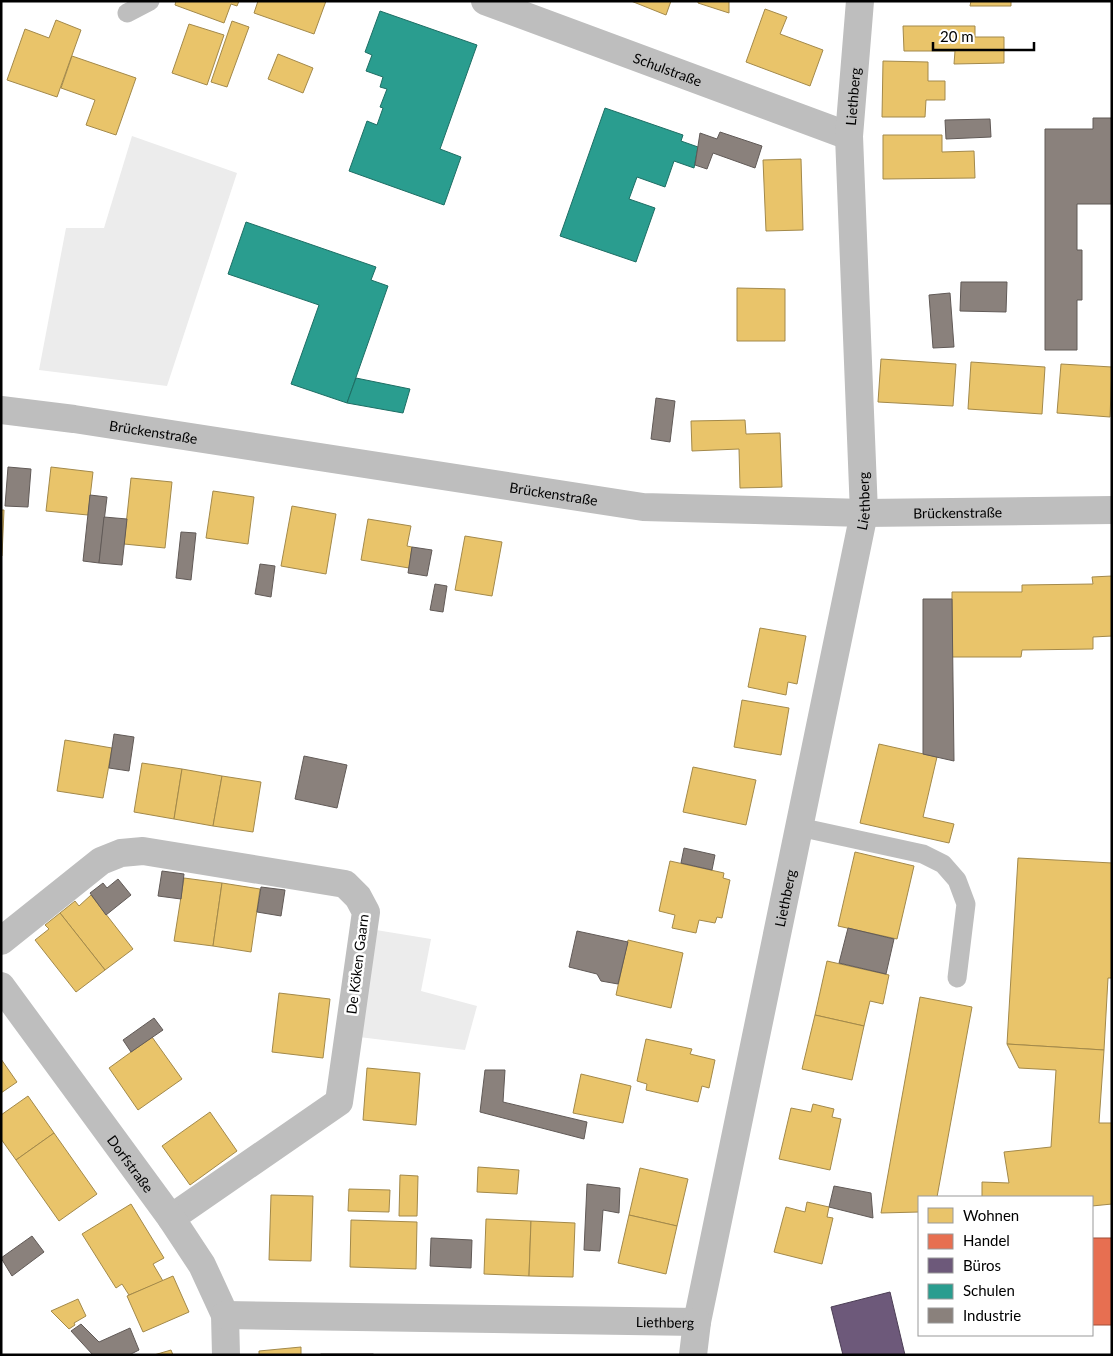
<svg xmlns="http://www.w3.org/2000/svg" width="1113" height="1356" font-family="Lato,sans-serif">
<rect width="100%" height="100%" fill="#fff"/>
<g fill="#ececec">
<path d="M132,136L237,173L167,386L39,370L66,228H104Z"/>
<path d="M376,930L431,939L421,991L477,1006L465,1050L359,1037Z"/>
</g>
<g fill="#e9c46a" stroke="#a3894a">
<path d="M176,1H239L237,6L231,4L224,23L175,5Z"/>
<path d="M258,1H326L314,34L254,13Z"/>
<path d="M631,1H671L666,15Z"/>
<path d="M698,1H729V13L698,3Z"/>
<path d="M971,1H1011V6H970Z"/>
<path d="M765,9L787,17L780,34L823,50L810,86L746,62Z"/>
<path d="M56,20L81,30L57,97L7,80L25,29L49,38Z"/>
<path d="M232,21L249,27L227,87L211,82Z"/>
<path d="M189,24L224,35L207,85L172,73Z"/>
<path d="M903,26H975V37H1004V63L954,64L955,51H904Z"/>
<path d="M278,54L313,68L303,93L268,79Z"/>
<path d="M72,56L136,78L116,135L86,125L95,100L61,88Z"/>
<path d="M883,61L928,62V81H945V100H926L925,117H882Z"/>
<path d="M883,135H942V152L974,151L975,178L883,179Z"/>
<path d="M801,159L803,230L766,231L763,160Z"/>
<path d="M737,288L785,289V341H737Z"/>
<path d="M881,359L956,364L953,406L878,402Z"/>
<path d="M971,362L1045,367L1042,414L968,409Z"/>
<path d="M1061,364L1112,367L1110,417L1057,413Z"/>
<path d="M745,420L746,434L780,433L782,487L740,488L739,449L692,451L691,421Z"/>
<path d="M51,467L93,472L88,515L46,511Z"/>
<path d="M131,478L172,482L165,548L124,544Z"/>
<path d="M213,491L254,497L248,544L206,538Z"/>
<path d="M292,506L336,514L326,574L281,566Z"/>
<path d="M1,510H4L2,556H1Z"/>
<path d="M368,519L411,526L407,546L412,547L409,568L361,560Z"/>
<path d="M465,536L502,542L492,596L455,590Z"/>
<path d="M1112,576V636L1093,637V649L1022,650L1021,657H952V592H1022V585L1093,584L1092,577Z"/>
<path d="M760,628L806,636L797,684L788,682L786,695L748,687Z"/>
<path d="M742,700L789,708L781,755L734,747Z"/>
<path d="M65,740L112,748L103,798L57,791Z"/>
<path d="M879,744L937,757L923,817L954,824L949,843L860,823Z"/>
<path d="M142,763L182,769L174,819L134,812Z"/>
<path d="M693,767L756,780L746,825L683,812Z"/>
<path d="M182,769L222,776L213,826L174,819Z"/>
<path d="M222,776L261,782L253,832L213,826Z"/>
<path d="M855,852L914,866L897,939L838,926Z"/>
<path d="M1018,858L1112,863V978H1108L1104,1050L1007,1044Z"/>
<path d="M670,861L724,873L723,878L730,880L722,918L717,917L715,923L699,920L696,933L672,928L675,915L659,911Z"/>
<path d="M184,878L222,883L213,946L174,941Z"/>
<path d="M222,883L260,889L251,952L213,946Z"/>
<path d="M91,895L133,949L105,970L60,913L75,901L79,906Z"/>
<path d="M60,913L105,970L76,992L35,940L49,929L45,925Z"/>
<path d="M628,940L683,953L671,1008L616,995Z"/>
<path d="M827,961L889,975L883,1004L870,1001L864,1026L815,1015Z"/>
<path d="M279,993L330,999L323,1058L272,1052Z"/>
<path d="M920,997L972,1007L937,1197H919V1212L881,1213Z"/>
<path d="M815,1015L864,1026L852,1080L802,1069Z"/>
<path d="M152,1037L182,1079L138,1110L109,1068Z"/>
<path d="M646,1039L692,1049L690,1054L715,1060L709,1088L702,1086L698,1102L646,1090L647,1084L637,1081Z"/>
<path d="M1007,1044L1104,1050L1099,1123H1112V1204L1092,1206V1197H982V1182L1009,1183L1004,1152L1051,1147L1056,1070L1019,1068Z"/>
<path d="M1,1059L17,1082L1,1093Z"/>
<path d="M367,1068L420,1073L416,1125L363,1120Z"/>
<path d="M581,1074L631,1086L623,1123L573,1113Z"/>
<path d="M28,1096L54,1133L16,1160L1,1139V1115Z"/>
<path d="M813,1104L834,1109L832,1117L841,1119L830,1170L779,1159L791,1108L811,1112Z"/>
<path d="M210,1112L237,1151L190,1185L162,1146Z"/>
<path d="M54,1133L97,1194L59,1221L16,1160Z"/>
<path d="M478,1167L519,1170L517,1194L477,1192Z"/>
<path d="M640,1168L688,1179L677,1226L629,1215Z"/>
<path d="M400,1175L418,1176L417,1216H399Z"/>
<path d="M349,1189L390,1190L389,1212L348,1211Z"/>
<path d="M271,1195L313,1196L311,1261L269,1260Z"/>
<path d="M807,1202L829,1207L827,1217L833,1218L822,1264L774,1252L786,1207L805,1212Z"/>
<path d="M131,1204L164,1258L153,1264L163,1281L129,1295L122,1284L116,1288L82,1234Z"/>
<path d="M629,1215L677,1226L666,1274L618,1263Z"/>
<path d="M486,1219L531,1221L529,1276L484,1274Z"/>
<path d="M351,1220L417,1222L416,1269L350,1267Z"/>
<path d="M531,1221L575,1223L573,1277L529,1276Z"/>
<path d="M173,1276L189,1312L143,1332L127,1296Z"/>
<path d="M78,1299L86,1316L74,1323L75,1325L69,1329L51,1311Z"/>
<path d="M301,1347V1355H259V1351Z"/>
<path d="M171,1350L173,1355H154Z"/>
</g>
<rect fill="#e76f51" stroke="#a24e39" x="1092" y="1238" width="20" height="87"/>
<path fill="#6d597a" stroke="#4c3e55" d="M890,1292L905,1355H843L831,1307Z"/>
<g fill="#2a9d8f" stroke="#1d6e64">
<path d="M380,11L477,45L440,149L461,157L444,205L349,171L367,121L377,125L383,108L380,107L387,89L380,87L383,77L366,71L372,55L365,52Z"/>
<path d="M605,108L683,135L681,141L698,147L694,168L674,161L665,187L637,177L629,199L655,208L636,262L560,236Z"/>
<path d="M246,222L376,267L371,280L388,286L347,403L291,384L319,305L228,274Z"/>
<path d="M356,378L410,389L403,413L347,403Z"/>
</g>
<g fill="#8a817c" stroke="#615a57">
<path d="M1093,118H1112V204H1077V250H1082V300H1077V350H1045V129H1093Z"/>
<path d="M990,119L991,137L946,139L945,120Z"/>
<path d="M720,132L762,146L755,168L713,153L707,169L695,165L700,133L717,139Z"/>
<path d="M961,282H1007L1006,312L960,311Z"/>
<path d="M950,293L954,347L933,348L929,295Z"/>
<path d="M656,398L675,401L670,442L651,439Z"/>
<path d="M8,467L31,469L28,507L5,506Z"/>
<path d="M90,495L107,497L99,563L83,561Z"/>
<path d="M104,517L127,519L122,565L99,563Z"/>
<path d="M181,532L196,533L191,580L176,578Z"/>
<path d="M412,547L432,550L427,576L408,573Z"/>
<path d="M260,564L275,566L271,597L255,594Z"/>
<path d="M435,584L447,586L443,612L430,610Z"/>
<path d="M923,599H952L954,761L923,754Z"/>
<path d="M114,734L134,737L129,771L109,768Z"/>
<path d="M304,756L347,765L337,808L295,799Z"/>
<path d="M684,848L715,855L712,870L681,863Z"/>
<path d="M162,871L184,874L181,899L158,896Z"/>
<path d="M118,879L131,895L106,915L90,893L103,883L107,888Z"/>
<path d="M261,887L285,890L281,916L257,912Z"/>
<path d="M848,928L894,939L886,974L839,963Z"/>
<path d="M577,931L628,942L618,984L601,981L597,974L569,967Z"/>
<path d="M154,1018L163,1030L131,1052L123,1040Z"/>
<path d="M485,1070H505L503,1102L587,1122L584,1139L480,1112Z"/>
<path d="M587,1184L620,1188L619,1213L603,1210L600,1251L584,1250Z"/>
<path d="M834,1186L871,1193L873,1218L829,1207Z"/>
<path d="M32,1236L44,1252L12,1276L1,1258Z"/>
<path d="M431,1238L472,1240L471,1268L430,1266Z"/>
<path d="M81,1324L99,1342L130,1328L139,1350L129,1355H93L71,1331Z"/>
<rect x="321" y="1354" width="52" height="1"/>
</g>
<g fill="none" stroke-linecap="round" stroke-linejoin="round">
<g stroke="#bebebe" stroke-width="19">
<path d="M127,13L150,1"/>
<path d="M799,827L923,854L943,864L957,880L966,904L957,978"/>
</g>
<g stroke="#bebebe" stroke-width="28">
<path id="s1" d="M485,1L849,136"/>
<path d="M1,941L101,861L121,853L143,851L345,884L358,897L366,912L339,1102L171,1218"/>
<path id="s2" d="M1,986L171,1218L202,1265L225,1315L226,1355"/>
<path id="s3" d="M225,1315L697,1322L864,513L849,136L860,1"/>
<path d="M693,1355L697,1322"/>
</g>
<path stroke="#bebebe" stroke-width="28" id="s4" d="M1,410L74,419L643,507L864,513L1112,510"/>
</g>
<g text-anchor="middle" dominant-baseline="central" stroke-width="5" stroke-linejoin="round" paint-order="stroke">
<g font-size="14" fill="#000" stroke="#fff">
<text stroke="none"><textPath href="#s1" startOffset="195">Schulstraße</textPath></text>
<text stroke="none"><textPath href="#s3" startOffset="1715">Liethberg</textPath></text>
<text stroke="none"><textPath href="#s4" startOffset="154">Brückenstraße</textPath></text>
<text stroke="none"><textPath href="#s4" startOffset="559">Brückenstraße</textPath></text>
<text stroke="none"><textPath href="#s3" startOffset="1310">Liethberg</textPath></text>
<text stroke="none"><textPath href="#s4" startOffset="964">Brückenstraße</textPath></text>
<text stroke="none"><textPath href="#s3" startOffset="905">Liethberg</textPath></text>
<text transform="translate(357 964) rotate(-83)">De Köken Gaarn</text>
<text stroke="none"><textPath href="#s2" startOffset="220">Dorfstraße</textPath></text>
<text stroke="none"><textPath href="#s3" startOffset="440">Liethberg</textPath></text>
</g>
</g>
<rect width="1113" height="1356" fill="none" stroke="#000000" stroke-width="5"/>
<rect x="918" y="1196" width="175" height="140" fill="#ffffff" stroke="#999999"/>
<rect x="928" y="1208" width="25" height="15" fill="#e9c46a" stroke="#999999"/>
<text x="963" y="1221" font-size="15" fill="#000000">Wohnen</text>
<rect x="928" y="1234" width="25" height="15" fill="#e76f51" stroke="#999999"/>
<text x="963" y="1246" font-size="15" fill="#000000">Handel</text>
<rect x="928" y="1258" width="25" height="15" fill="#6d597a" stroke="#999999"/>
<text x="963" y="1271" font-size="15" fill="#000000">Büros</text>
<rect x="928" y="1284" width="25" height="15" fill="#2a9d8f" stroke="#999999"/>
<text x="963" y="1296" font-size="15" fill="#000000">Schulen</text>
<rect x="928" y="1308" width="25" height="15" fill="#8a817c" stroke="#999999"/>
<text x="963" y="1321" font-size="15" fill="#000000">Industrie</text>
<path d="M933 42v8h101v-8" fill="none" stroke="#000000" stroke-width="2.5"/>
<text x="940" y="42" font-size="15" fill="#000000" stroke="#ffffff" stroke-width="4" paint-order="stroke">20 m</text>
</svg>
